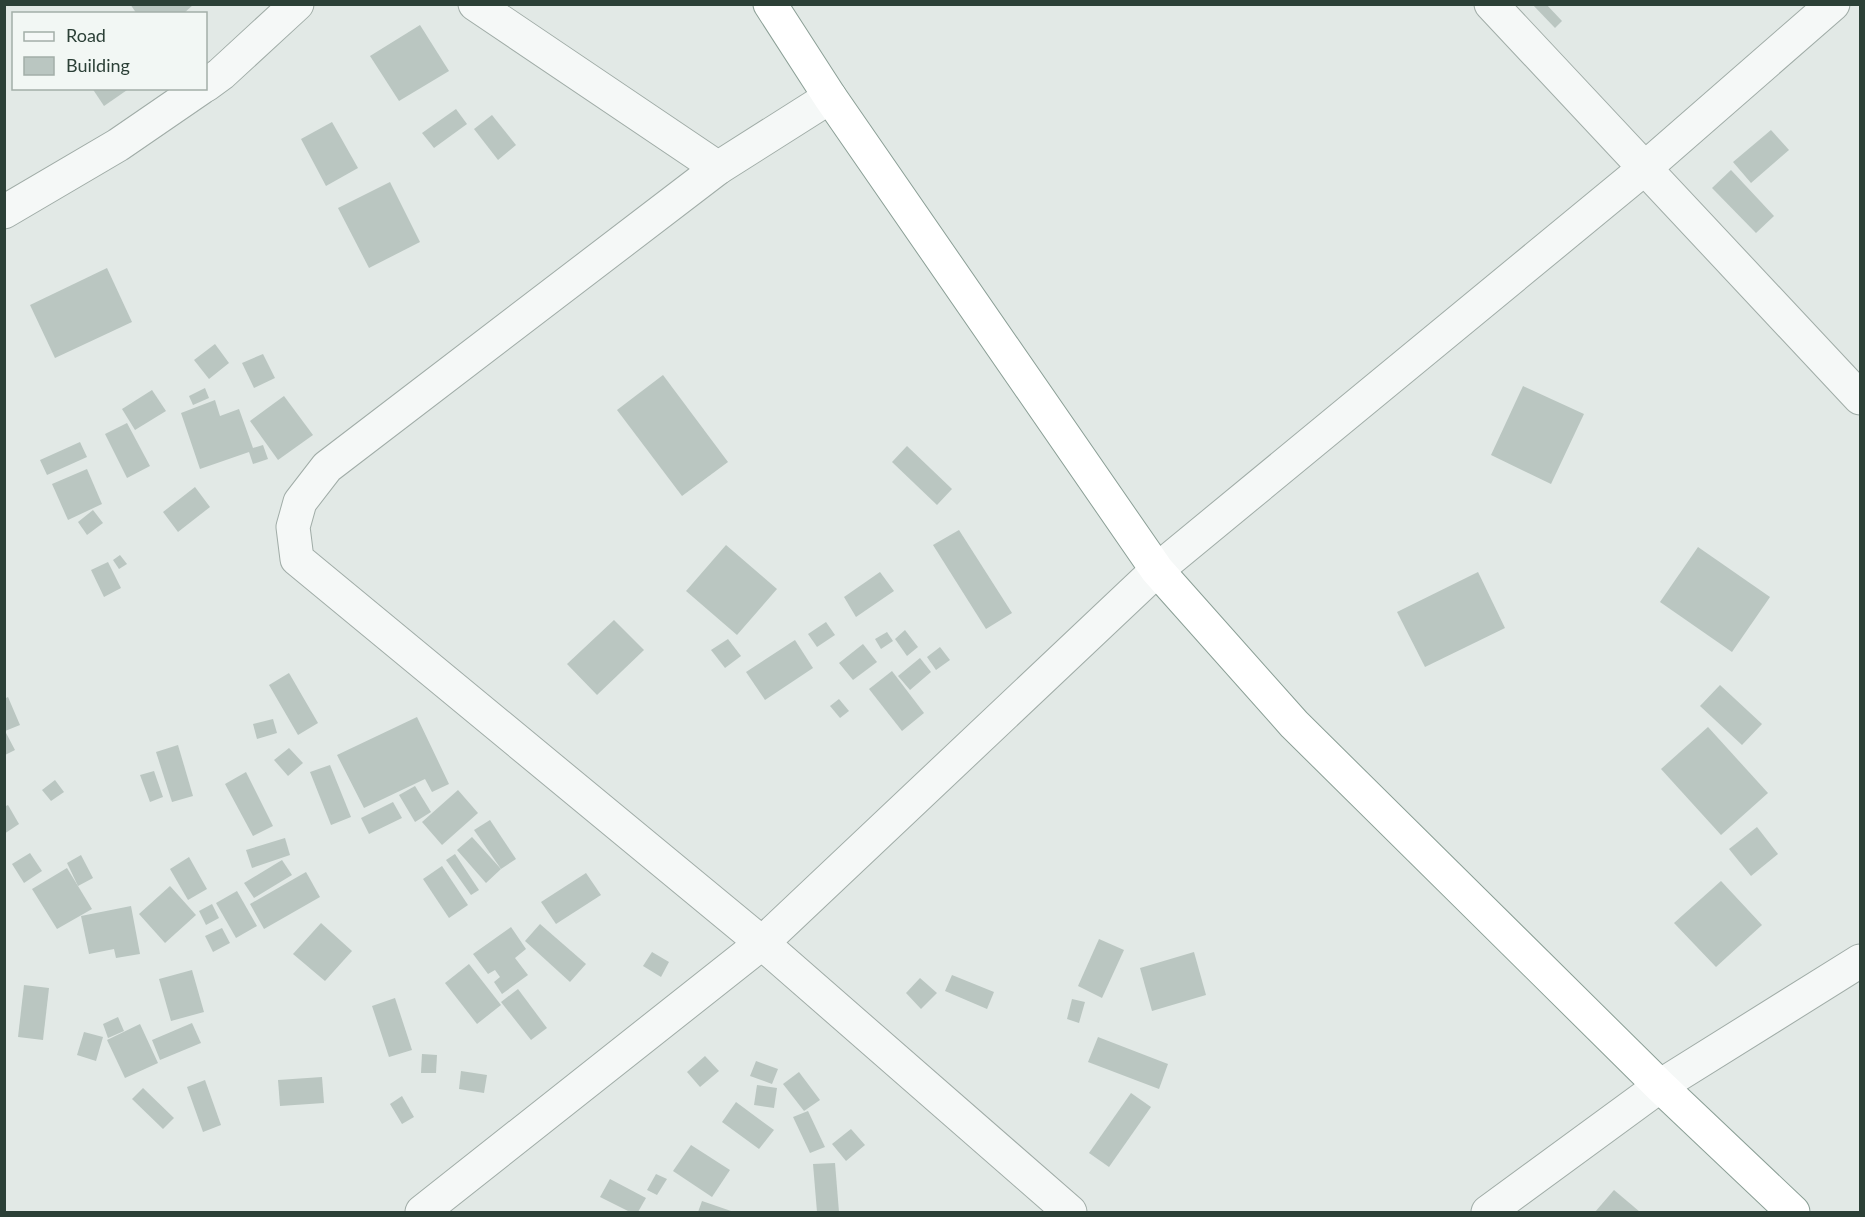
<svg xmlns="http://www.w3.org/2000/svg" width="1865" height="1217" font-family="Lato,sans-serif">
<rect width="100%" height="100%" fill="#e2e9e6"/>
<g fill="#bac6c1">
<path d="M130,4H194L183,14H137Z"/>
<path d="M1532,4H1546L1562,21L1555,28Z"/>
<path d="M420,25L449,71L399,101L370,56Z"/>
<path d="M92,88H130L104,106Z"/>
<path d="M456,109L467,124L434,148L422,133Z"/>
<path d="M492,115L516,145L498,160L474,129Z"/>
<path d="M332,122L358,168L326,186L301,139Z"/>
<path d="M1771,130L1789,150L1751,183L1733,162Z"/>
<path d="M1731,170L1774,216L1756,233L1712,188Z"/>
<path d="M390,182L420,242L369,268L338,208Z"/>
<path d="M107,268L132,322L55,358L30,305Z"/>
<path d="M215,344L229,363L209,379L194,360Z"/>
<path d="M263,354L275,378L254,388L242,363Z"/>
<path d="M663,375L728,462L682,496L617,410Z"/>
<path d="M1523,386L1584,414L1551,484L1491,455Z"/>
<path d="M205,388L209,398L193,405L189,396Z"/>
<path d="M152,390L166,411L135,430L122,409Z"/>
<path d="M284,396L313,435L278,460L250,421Z"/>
<path d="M215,400L220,416L239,409L253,448L263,445L268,459L253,464L249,452L200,469L181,413Z"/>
<path d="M127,423L150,466L127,478L105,434Z"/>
<path d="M80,442L87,457L47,475L40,460Z"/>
<path d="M907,446L952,489L937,505L892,462Z"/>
<path d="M87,469L102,504L68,520L52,484Z"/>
<path d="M195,487L210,507L178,532L163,512Z"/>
<path d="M93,510L103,523L87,535L78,522Z"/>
<path d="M959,530L1012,613L986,629L933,545Z"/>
<path d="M726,545L777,589L737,635L686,591Z"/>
<path d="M1698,547L1770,597L1732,652L1660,602Z"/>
<path d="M120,555L127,564L119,569L113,560Z"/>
<path d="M108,562L121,588L104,597L91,570Z"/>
<path d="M880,572L894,591L856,617L844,597Z"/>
<path d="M1478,572L1505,628L1425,667L1397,612Z"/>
<path d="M614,620L644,650L597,695L567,664Z"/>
<path d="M826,622L835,635L817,647L808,634Z"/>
<path d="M905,630L918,647L907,656L895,639Z"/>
<path d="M887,632L893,641L881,649L875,639Z"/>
<path d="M728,639L741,656L725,668L711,650Z"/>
<path d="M795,640L813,668L765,700L746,672Z"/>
<path d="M863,644L877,662L853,680L839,663Z"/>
<path d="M940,647L950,660L936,670L927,657Z"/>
<path d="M920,658L931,672L910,690L898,676Z"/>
<path d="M892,671L924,713L902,731L869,689Z"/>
<path d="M289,673L318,723L298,735L269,685Z"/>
<path d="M1720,685L1762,724L1742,745L1700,706Z"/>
<path d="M8,697L20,725L5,731L15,750L5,755L4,699Z"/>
<path d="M839,699L849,711L840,718L830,706Z"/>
<path d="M417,717L449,784L432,792L425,779L364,808L337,755Z"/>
<path d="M273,719L277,733L257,739L253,724Z"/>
<path d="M1708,727L1768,793L1721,835L1661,769Z"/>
<path d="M178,745L193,796L172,802L156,752Z"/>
<path d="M289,748L303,763L288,776L274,760Z"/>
<path d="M330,765L351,817L331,825L310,772Z"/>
<path d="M154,771L163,797L150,802L140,775Z"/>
<path d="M246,772L273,826L253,836L225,784Z"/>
<path d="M55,780L64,792L51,801L42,790Z"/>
<path d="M415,786L431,812L415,822L399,795Z"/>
<path d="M458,790L478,813L442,845L422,822Z"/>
<path d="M393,802L402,818L369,834L361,818Z"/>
<path d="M8,805L19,824L4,834V807Z"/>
<path d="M490,820L516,859L501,869L474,830Z"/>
<path d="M1757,827L1778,854L1751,876L1729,849Z"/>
<path d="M472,837L501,869L486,883L457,850Z"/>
<path d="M285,838L290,855L252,868L246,850Z"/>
<path d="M30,853L42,871L24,883L12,864Z"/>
<path d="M455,854L479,890L471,895L446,860Z"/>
<path d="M81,855L93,878L78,886L67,863Z"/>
<path d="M189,857L207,889L188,900L170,869Z"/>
<path d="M282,860L292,875L254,898L244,883Z"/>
<path d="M442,866L468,905L449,918L423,879Z"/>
<path d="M67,868L92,909L57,929L32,889Z"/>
<path d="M306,872L320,897L264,929L250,904Z"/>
<path d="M586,873L601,895L556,924L541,902Z"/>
<path d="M1721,881L1762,925L1716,967L1674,923Z"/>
<path d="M170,886L196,915L165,943L139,914Z"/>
<path d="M237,891L257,926L236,938L216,903Z"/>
<path d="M212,904L219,918L206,925L199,911Z"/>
<path d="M131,906L140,954L116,958L114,949L89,954L81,916Z"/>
<path d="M321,923L352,951L325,981L293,954Z"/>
<path d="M540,924L586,964L570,982L525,941Z"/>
<path d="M511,927L526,949L515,958L528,975L502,994L494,982L500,977L495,970L488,974L473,954Z"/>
<path d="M222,928L230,943L213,952L205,936Z"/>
<path d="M1099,939L1124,950L1102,998L1078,986Z"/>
<path d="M652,952L669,962L661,977L643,966Z"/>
<path d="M1194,952L1206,995L1152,1011L1140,968Z"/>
<path d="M469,964L501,1005L477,1024L445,983Z"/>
<path d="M192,970L204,1012L171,1021L159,979Z"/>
<path d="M952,975L994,992L987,1009L945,991Z"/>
<path d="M920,978L937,993L921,1009L906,993Z"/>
<path d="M24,985L49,988L43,1040L18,1037Z"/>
<path d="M518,989L547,1028L531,1040L501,1002Z"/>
<path d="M395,998L412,1050L389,1057L372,1006Z"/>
<path d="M1072,999L1085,1002L1079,1023L1067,1019Z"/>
<path d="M118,1017L124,1031L108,1038L103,1024Z"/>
<path d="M192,1023L201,1043L160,1060L152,1040Z"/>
<path d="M140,1024L158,1063L125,1078L107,1040Z"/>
<path d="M84,1032L103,1037L96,1061L77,1055Z"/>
<path d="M1098,1037L1168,1064L1159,1089L1088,1062Z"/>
<path d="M422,1054L437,1055L436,1073H421Z"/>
<path d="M705,1056L719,1071L700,1087L687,1072Z"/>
<path d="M756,1061L778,1069L772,1084L750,1076Z"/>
<path d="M461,1071L487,1075L484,1093L459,1089Z"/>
<path d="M799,1072L820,1100L804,1111L783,1084Z"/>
<path d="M322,1077L324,1103L280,1106L278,1080Z"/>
<path d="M205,1080L221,1125L203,1132L187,1087Z"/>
<path d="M757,1085L777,1088L774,1108L754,1105Z"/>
<path d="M143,1088L174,1118L163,1129L132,1099Z"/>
<path d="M1131,1093L1151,1107L1109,1167L1089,1153Z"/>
<path d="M402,1096L414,1117L402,1124L390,1104Z"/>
<path d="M736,1102L774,1130L759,1149L722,1122Z"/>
<path d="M808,1111L825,1147L810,1153L793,1117Z"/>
<path d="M851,1129L865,1145L846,1161L832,1144Z"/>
<path d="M691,1145L730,1170L712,1197L673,1171Z"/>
<path d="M835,1163L839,1212H817L813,1164Z"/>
<path d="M656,1174L667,1179L657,1195L647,1190Z"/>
<path d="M610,1179L646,1198L638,1212H630L600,1197Z"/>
<path d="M1614,1190L1640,1212H1595Z"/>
<path d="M702,1201L734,1212H698Z"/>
</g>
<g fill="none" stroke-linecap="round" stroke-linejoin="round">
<defs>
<g id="minor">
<path d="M475,4L718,168"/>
<path d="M1491,4L1860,398"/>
<path d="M206,85L221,74L297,4"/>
<path d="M830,97L718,168L327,467L300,502L293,527L297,559L762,943L1070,1212"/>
<path d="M4,212L118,145L201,88"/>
<path d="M422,1212L762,943L1157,570L1645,168L1833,4"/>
<path d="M1488,1212L1660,1086L1860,961"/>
</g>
<path id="highway" d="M770,4L830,97L1157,570L1294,724L1660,1086L1793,1212"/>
</defs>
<use href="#minor" stroke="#a0aca7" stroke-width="35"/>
<use href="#highway" stroke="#8b9f96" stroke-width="35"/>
<use href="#minor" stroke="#f5f8f7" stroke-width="33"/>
<use href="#highway" stroke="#fff" stroke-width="33"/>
</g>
<rect width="1865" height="1217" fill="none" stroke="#2c4037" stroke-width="12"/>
<rect x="12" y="12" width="195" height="78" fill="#f2f7f4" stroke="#a3aea8" stroke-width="1.5"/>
<rect x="24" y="32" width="30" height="9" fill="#f5f8f7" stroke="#a3aea8" stroke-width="1.5"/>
<text x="66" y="42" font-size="18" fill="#2c4037">Road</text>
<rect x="24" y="57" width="30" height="18" fill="#bac6c1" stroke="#a3aea8" stroke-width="1.5"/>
<text x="66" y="72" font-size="18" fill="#2c4037">Building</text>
</svg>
